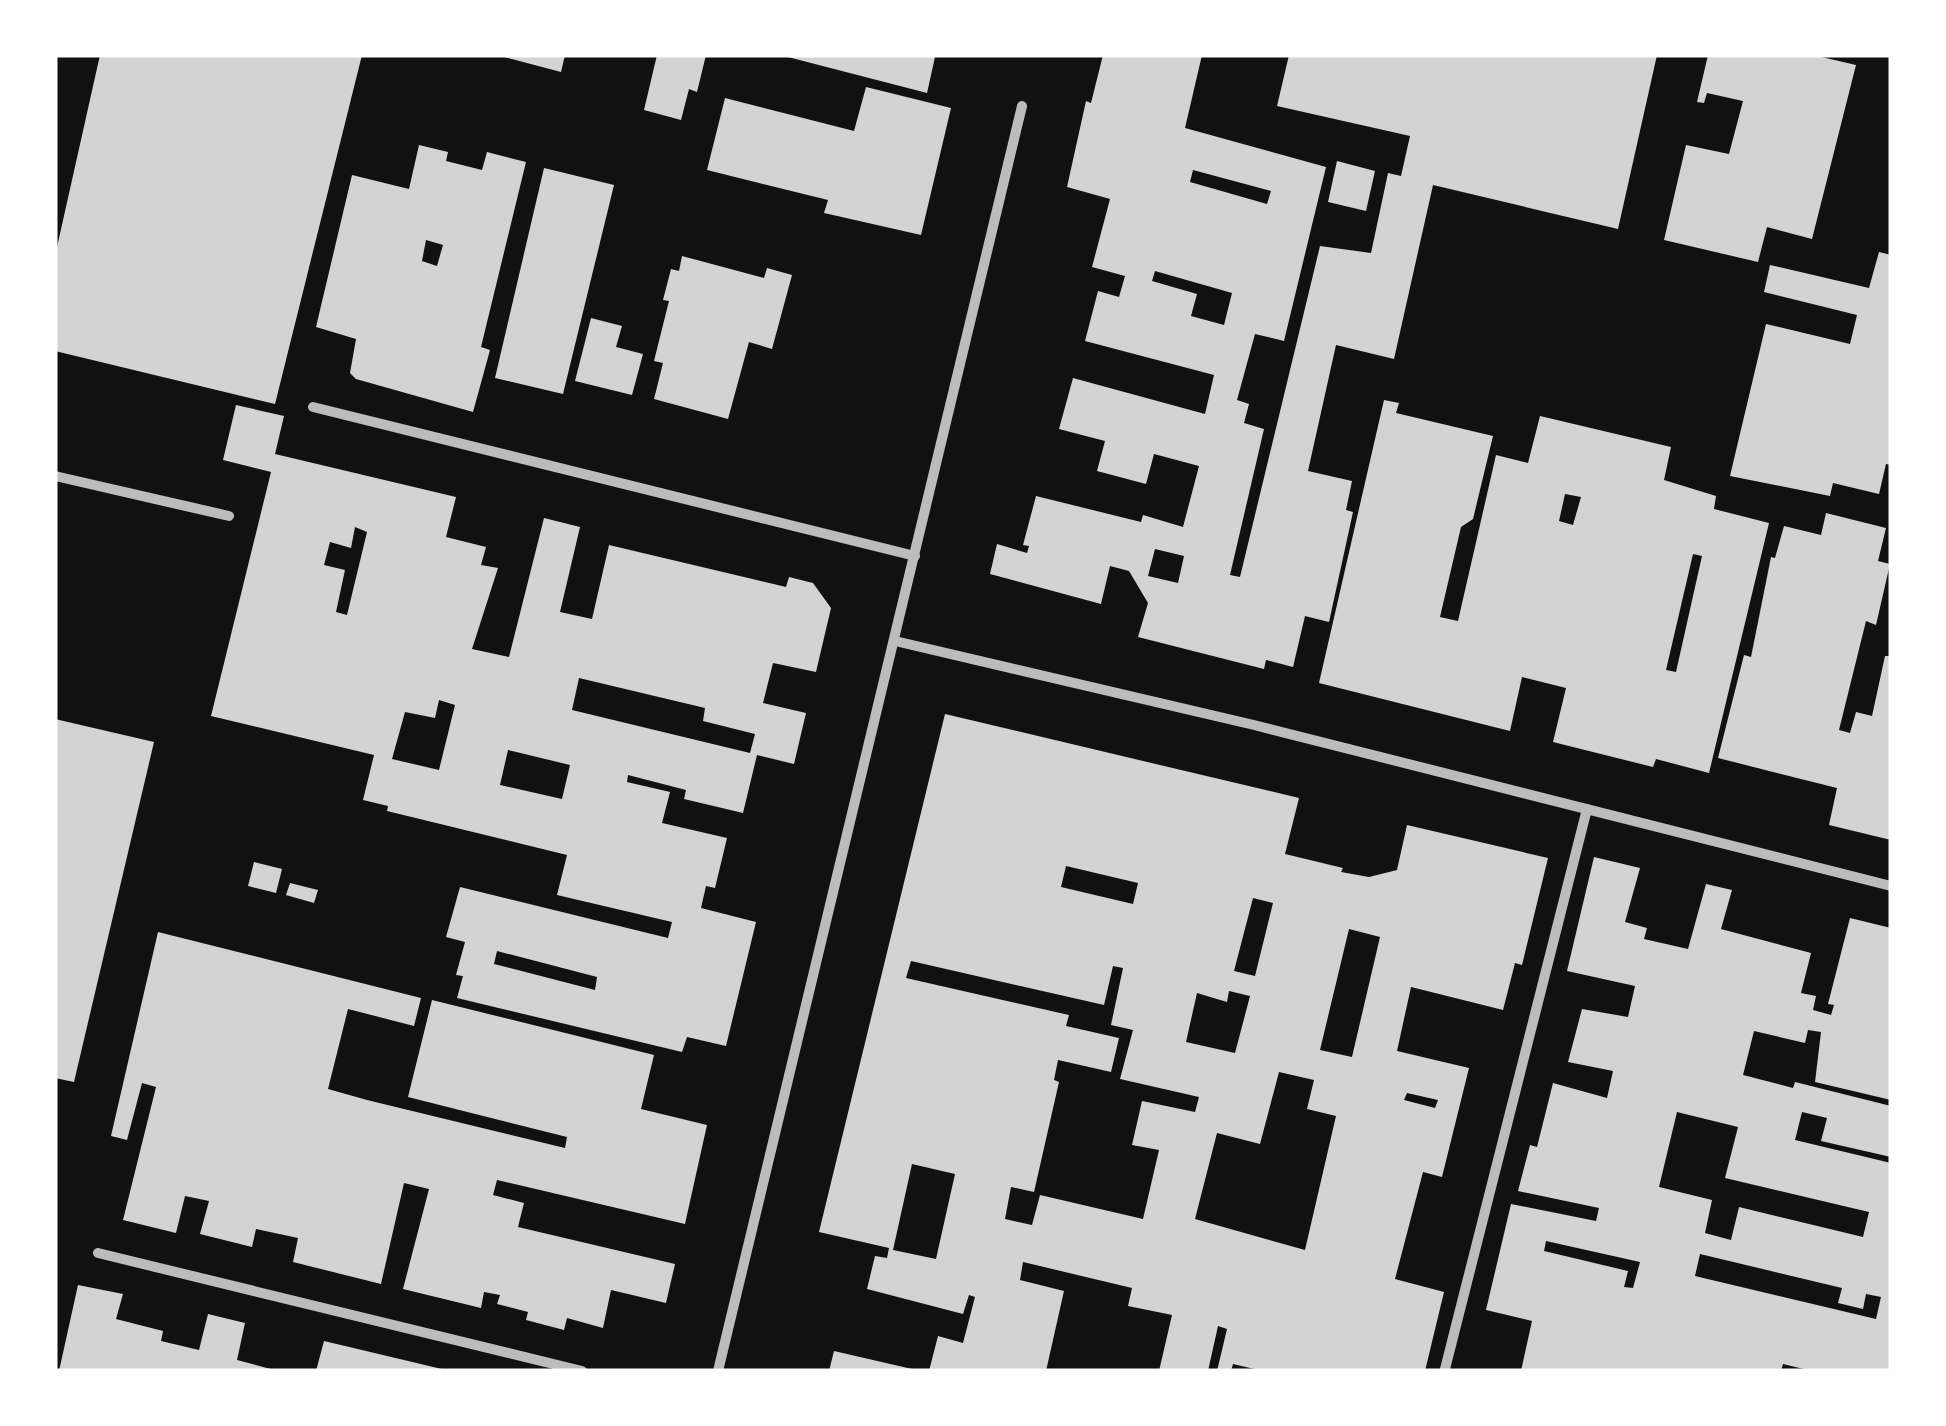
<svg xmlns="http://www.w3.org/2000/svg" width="1946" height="1426" font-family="Signika,sans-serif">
<rect width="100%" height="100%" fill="#111"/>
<g fill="#d3d3d3" fill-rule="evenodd">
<path d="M100,55H362L275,404L55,351V256Z"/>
<path d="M497,55H565L561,72Z"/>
<path d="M657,55H706L697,92L689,89L681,120L644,110Z"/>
<path d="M928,55L935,57L927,93L784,56Z"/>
<path d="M1103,55H1202L1185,128L1326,167L1284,341L1255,334L1237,400L1249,404L1244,423L1264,429L1230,575L1240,577L1320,246L1371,253L1388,173L1401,176L1410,136L1277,106L1289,55H1657L1618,229L1433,185L1394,359L1336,345L1308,471L1352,481L1346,510L1353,512L1329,622L1305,616L1293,667L1266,660L1264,669L1138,637L1148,603L1129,571L1110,566L1101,604L990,574L997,544L1027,553L1029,546L1023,545L1036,496L1141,522L1143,515L1183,527L1199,466L1154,454L1146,484L1097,471L1105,441L1059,429L1073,378L1205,414L1214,375L1085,341L1098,291L1119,297L1125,276L1092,267L1110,199L1067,187L1086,101L1091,103ZM1193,170L1271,191L1267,204L1190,182ZM1155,271L1232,293L1224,325L1191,316L1197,294L1152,281ZM1155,549L1184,556L1178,583L1148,576Z"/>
<path d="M1708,55H1813L1856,65L1812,239L1767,227L1758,262L1664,240L1686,145L1729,154L1743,101L1707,93L1704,103L1697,102Z"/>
<path d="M866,87L951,108L921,235L824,213L828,200L707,170L725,98L854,131Z"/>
<path d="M419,145L448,152L446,161L482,170L487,152L526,162L481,347L490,350L473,412L356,379L350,373L356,339L316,327L352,175L409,189ZM426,240L443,245L437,266L422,261Z"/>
<path d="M1337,161L1375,171L1366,211L1328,202Z"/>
<path d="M544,168L614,185L563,394L495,378Z"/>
<path d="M1879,252L1891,255V465L1886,464L1879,494L1833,483L1830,496L1730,476L1766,324L1850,344L1857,315L1764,292L1770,265L1869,288Z"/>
<path d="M682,256L764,278L767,268L792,275L772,349L749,342L728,419L654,399L663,363L654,361L669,301L663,300L671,269L679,271Z"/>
<path d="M591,318L622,326L616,347L643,354L632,395L575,381Z"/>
<path d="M1384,400L1399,403L1396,413L1493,436L1473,519L1461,527L1440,617L1458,621L1496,455L1528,463L1540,416L1671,447L1664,480L1716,496L1714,509L1769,523L1709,773L1656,759L1653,767L1553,742L1566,688L1522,677L1510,731L1319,683ZM1565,494L1581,497L1573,525L1559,521ZM1693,554L1702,556L1676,672L1666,670Z"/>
<path d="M236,405L284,416L275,454L456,497L446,537L486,547L481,565L498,568L472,649L509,657L544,518L580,527L560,612L592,619L609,545L786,587L789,577L813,583L831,608L816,672L773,663L763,703L806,713L794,764L757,755L743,813L684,799L686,790L628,775L627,782L670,792L662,823L727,838L715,888L706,886L701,908L756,922L726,1046L687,1037L682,1052L457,998L463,976L456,975L465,942L446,937L460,887L668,938L672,922L557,895L567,855L387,811L388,806L363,800L374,755L211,716L271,472L223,460ZM355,527L367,532L347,615L336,612L345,570L324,565L330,542L351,548ZM579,678L705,708L703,721L755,734L750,753L572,710ZM439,700L455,705L439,770L392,759L405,712L435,718ZM508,750L570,765L562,799L500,785ZM497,951L597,977L595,990L494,964Z"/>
<path d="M1826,513L1886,528L1878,561L1890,564L1876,625L1866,621L1839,730L1850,733L1856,712L1872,716L1885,656H1891V840L1829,825L1837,788L1718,758L1744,655L1751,657L1771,557L1775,558L1784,526L1821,535Z"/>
<path d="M945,714L1299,798L1285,854L1343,868L1341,872L1369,877L1397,870L1407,825L1548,858L1522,965L1515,963L1503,1010L1411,987L1397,1051L1469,1068L1442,1177L1423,1172L1395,1279L1444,1292L1425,1371H1263L1233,1364L1231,1371H1217L1227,1329L1218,1326L1208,1371H1159L1172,1315L1128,1306L1132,1288L1023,1262L1020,1280L1064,1291L1046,1371H929L938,1336L963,1343L975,1297L969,1295L963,1314L867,1289L875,1256L887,1258L889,1248L819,1232ZM1066,866L1138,883L1133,904L1061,887ZM1253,898L1273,903L1255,976L1234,971ZM1349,929L1380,937L1352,1057L1320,1050ZM911,961L1104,1005L1113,966L1123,968L1111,1025L1133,1030L1120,1079L1199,1097L1195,1112L1142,1101L1132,1145L1159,1150L1143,1219L1040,1195L1032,1225L1005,1219L1011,1187L1034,1192L1059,1082L1054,1080L1058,1060L1111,1072L1119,1038L1066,1026L1069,1015L906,978ZM1229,991L1250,996L1235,1053L1186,1042L1197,993L1227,1002ZM1279,1072L1314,1080L1307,1109L1336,1116L1305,1250L1195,1219L1217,1133L1260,1144ZM1407,1093L1438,1100L1435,1108L1404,1100ZM912,1164L955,1174L936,1259L893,1250Z"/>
<path d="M55,719L154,742L74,1082L55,1078Z"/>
<path d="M1594,857L1640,868L1625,922L1647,928L1644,939L1688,949L1706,884L1732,890L1721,929L1811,953L1801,993L1816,996L1813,1010L1831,1015L1834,1005L1828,1004L1850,918L1891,928V1100L1815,1082L1821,1032L1808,1030L1805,1043L1754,1031L1743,1075L1793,1088L1795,1082L1891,1106V1157L1821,1141L1827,1118L1802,1112L1795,1140L1891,1163V1371H1812L1783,1364L1781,1371H1521L1532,1321L1486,1310L1511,1204L1596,1221L1599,1208L1518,1191L1530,1145L1537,1147L1553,1083L1607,1098L1613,1071L1568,1062L1582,1009L1628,1017L1635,986L1567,971ZM1677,1112L1738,1127L1725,1178L1869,1212L1863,1237L1739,1207L1731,1240L1705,1233L1712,1200L1659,1187ZM1546,1241L1640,1262L1633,1288L1624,1287L1628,1271L1544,1251ZM1700,1254L1842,1288L1838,1303L1863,1309L1866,1294L1881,1297L1876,1319L1695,1276Z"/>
<path d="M254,862L282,869L276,893L248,886Z"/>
<path d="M290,883L318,890L314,903L286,895Z"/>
<path d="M158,932L421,998L414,1026L348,1009L328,1089L367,1100L565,1148L567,1137L408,1097L432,1000L654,1055L641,1109L707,1125L685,1224L497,1180L493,1195L524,1203L518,1227L675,1264L666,1303L611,1290L603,1328L567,1318L564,1330L526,1320L528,1312L497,1304L500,1295L484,1292L481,1308L403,1289L429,1189L404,1183L381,1284L293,1262L298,1238L256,1229L252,1247L200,1234L209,1201L185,1196L176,1233L123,1220L156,1087L142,1083L127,1140L111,1136Z"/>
<path d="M78,1285L123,1294L116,1319L163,1331L161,1341L199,1350L208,1314L245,1323L237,1360L278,1371H59Z"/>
<path d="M324,1341L446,1370V1371H316Z"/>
<path d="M834,1351L912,1369L911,1371H829Z"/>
</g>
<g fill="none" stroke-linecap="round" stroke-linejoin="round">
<g stroke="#bcbcbc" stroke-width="10">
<path d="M313,407L915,556"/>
<path d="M55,476L229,516"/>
<path d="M895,641L1254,725L1891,886"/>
<path d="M98,1253L582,1371"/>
<path d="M1445,1369L1587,809"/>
<path d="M718,1371L1022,106"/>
</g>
</g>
<rect width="1946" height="1426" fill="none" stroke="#ffffff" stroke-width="115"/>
</svg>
